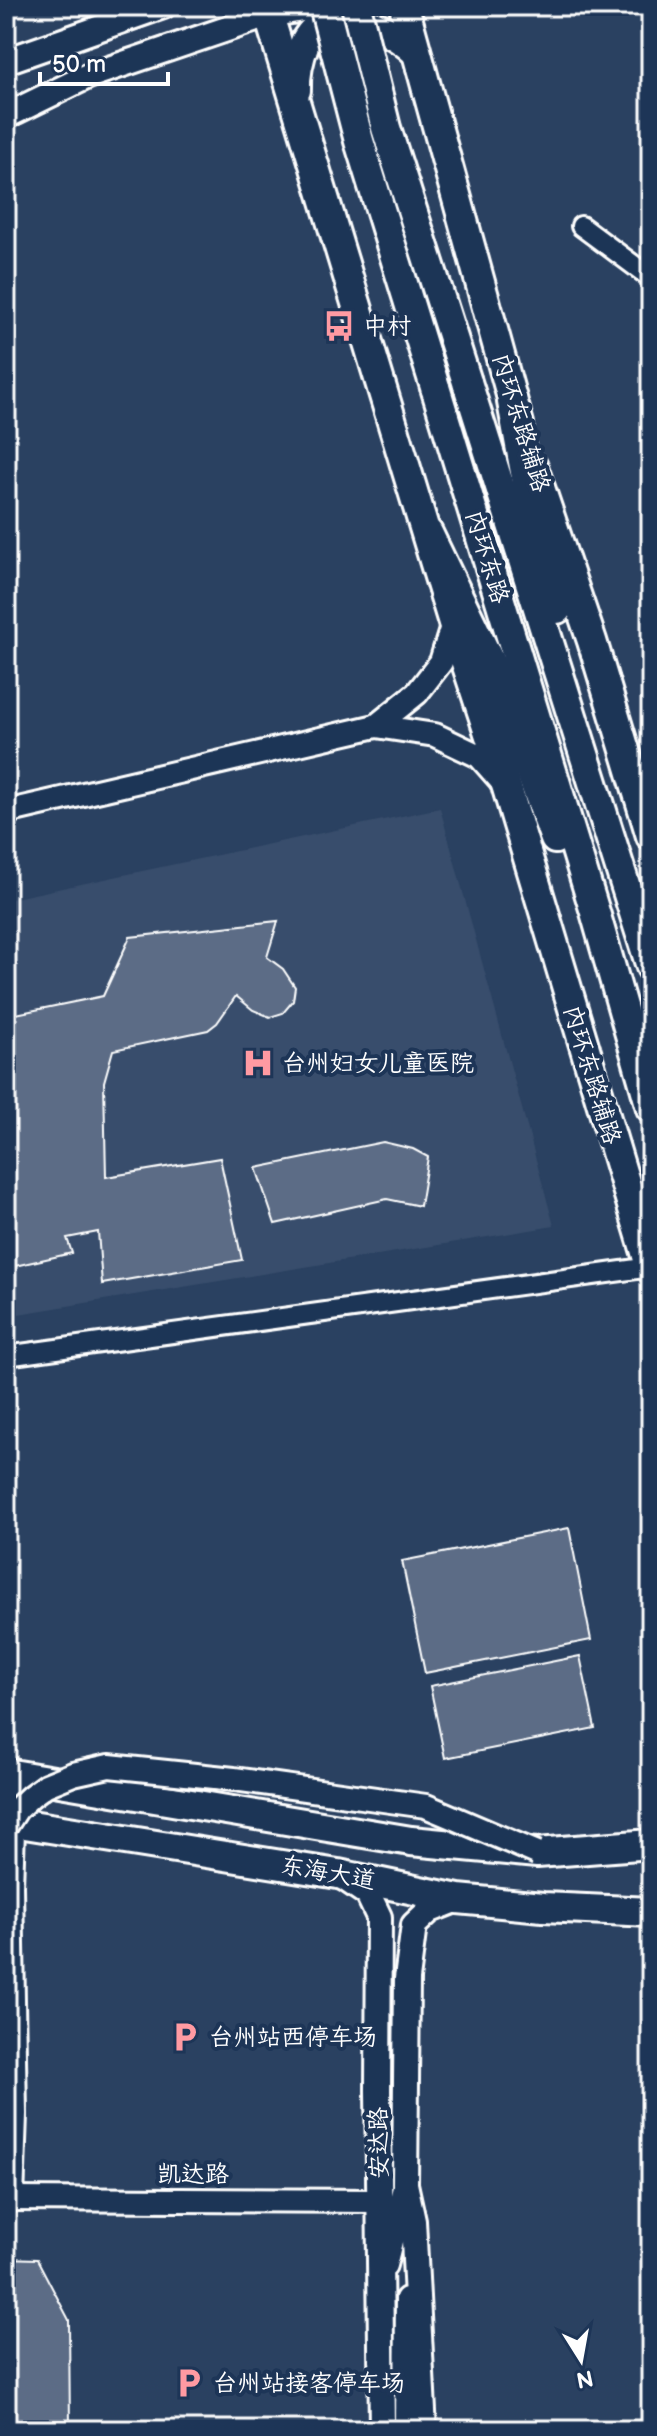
<svg xmlns="http://www.w3.org/2000/svg" width="657" height="2436" font-family="'Balsamiq Sans','LXGW WenKai TC',sans-serif">
<rect width="100%" height="100%" fill="#2a4161"/>
<filter id="ink" filterUnits="userSpaceOnUse"><feTurbulence type="fractalNoise" baseFrequency=".0125" numOctaves="2"/><feDisplacementMap in="SourceGraphic" scale="16" xChannelSelector="R" yChannelSelector="G"/><feConvolveMatrix kernelMatrix="1 2 1 2 8 2 1 2 1" color-interpolation-filters="sRGB"/></filter>
<g filter="url(#ink)">
<path fill="#394e6c" d="M440,808L554,1226L6,1316V900Z"/>
<g fill="#5b6c86" stroke="#fff" stroke-width="2">
<path d="M278,921L267,957L283,969L295,987L293,1001L283,1013L270,1017L253,1010L236,996L217,1023L208,1030L113,1050L104,1082L106,1177L220,1158L242,1260L102,1284L98,1232L67,1238L72,1253L6,1268V1016L103,996L130,937Z"/>
<path d="M383,1142L413,1149L428,1157L420,1206L387,1199L275,1224L256,1168Z"/>
<path d="M569,1528L591,1640L425,1673L402,1561Z"/>
<path d="M580,1656L595,1728L445,1758L430,1686Z"/>
<path d="M6,2258L37,2259L69,2320L70,2430H6Z"/>
</g>
<g fill="none" stroke-linecap="round" stroke-linejoin="round">
<defs>
<g id="minor">
<path d="M581,226L651,278"/>
<path d="M6,1356L651,1267"/>
</g>
<g id="tertiary">
<path d="M376,726L417,693L441,662L453,623"/>
<path d="M6,812L376,726L435,735L479,756L502,782"/>
<path d="M6,2199L380,2201"/>
<path d="M12,2200L15,2114L11,1886L15,1774"/>
<path d="M385,2265L405,2184"/>
<path d="M406,2430L407,2299"/>
</g>
<g id="secondary">
<path d="M6,61L163,6"/>
<path d="M6,116L88,76L268,15L320,6"/>
<path d="M343,1877L368,1894L379,1917L378,2090L382,2430"/>
<path d="M424,2430L413,2221L405,2184L407,1979L414,1925L430,1910L458,1899"/>
</g>
<g id="primary">
<path d="M266,6L453,623L507,788L651,1269"/>
<path d="M404,6L519,424"/>
<path d="M296,90C295,73 299,58 305,42C327,0 387,24 416,52"/>
<path d="M533,467L592,641L651,836"/>
<path d="M6,1773L411,1841L537,1853L651,1844"/>
<path d="M6,1821L338,1874L458,1899L543,1907L651,1912"/>
</g>
<g id="trunk">
<path d="M467,382L651,967"/>
<path d="M435,387L595,912L651,1108"/>
<path d="M512,402L533,515L557,609"/>
<path d="M428,533L491,664L555,839"/>
</g>
</defs>
<use href="#minor" stroke="#fff" stroke-width="24"/>
<use href="#tertiary" stroke="#fff" stroke-width="28"/>
<use href="#secondary" stroke="#fff" stroke-width="30"/>
<use href="#primary" stroke="#fff" stroke-width="34"/>
<use href="#trunk" stroke="#fff" stroke-width="34"/>
<use href="#minor" stroke="#1d3557" stroke-width="18"/>
<use href="#tertiary" stroke="#1d3557" stroke-width="22"/>
<use href="#secondary" stroke="#1d3557" stroke-width="24"/>
<use href="#primary" stroke="#1d3557" stroke-width="28"/>
<use href="#trunk" stroke="#1d3557" stroke-width="28"/>
<defs>
<path id="tertiary-bridge" d="M6,1826L17,1809L31,1796L46,1785L73,1774L109,1766L234,1779L426,1806L537,1853"/>
<g id="trunk-bridge">
<path d="M324,6L359,141L435,387"/>
<path d="M356,6L386,128L467,382"/>
</g>
</defs>
<use href="#tertiary-bridge" stroke="#fff" stroke-width="28" stroke-linecap="butt"/>
<use href="#trunk-bridge" stroke="#fff" stroke-width="34" stroke-linecap="butt"/>
<use href="#tertiary-bridge" stroke="#1d3557" stroke-width="22"/>
<use href="#trunk-bridge" stroke="#1d3557" stroke-width="28"/>
</g>
</g>
<defs>
<symbol id="bus-bare" viewBox="-9 -9 18 18"><path d="M-5-6H5V4H4V6H2V4H-2V6H-4V4H-5ZM-3.5-4V0h7V-4ZM-3.5 1.2v1.5H-2V1.2ZM2 1.2v1.5H3.5V1.2Z" fill="#ff9aa2" stroke="#1d3557" stroke-width="2.5" paint-order="stroke"/></symbol>
<symbol id="hospital-bare" viewBox="-9 -9 18 18"><path d="M-5-5h3v3.5h4V-5h3V5h-3V1.5h-4V5h-3Z" fill="#ff9aa2" stroke="#1d3557" stroke-width="2.5" paint-order="stroke"/></symbol>
<symbol id="parking-bare" viewBox="-9 -9 18 18"><path d="M-3.5-5.5H1a3.5 3.5 0 0 1 0 7H-1V5.5H-3.5ZM-1-3.4V-.6H.8a1.4 1.4 0 0 0 0-2.8Z" fill="#ff9aa2" stroke="#1d3557" stroke-width="2.5" paint-order="stroke"/></symbol>
</defs>
<g fill-rule="evenodd">
<use href="#bus-bare" x="317" y="304" width="44" height="44"/>
<use href="#hospital-bare" x="236" y="1041" width="44" height="44"/>
<use href="#parking-bare" x="163" y="2015" width="44" height="44"/>
<use href="#parking-bare" x="167" y="2361" width="44" height="44"/>
</g>
<g text-anchor="middle" dominant-baseline="central" stroke-width="8" stroke-linejoin="round" paint-order="stroke">
<g font-size="24" fill="#fff" stroke="#1d3557" text-anchor="start">
<text x="363" y="326">中村</text>
<text x="282" y="1063">台州妇女儿童医院</text>
<text x="209" y="2037">台州站西停车场</text>
<text x="213" y="2383">台州站接客停车场</text>
</g>
<g font-size="24" fill="#fff" stroke="#1d3557">
<text transform="translate(521 423) rotate(73)">内环东路辅路</text>
<text transform="translate(487 557) rotate(73)">内环东路</text>
<text transform="translate(592 1075) rotate(73)">内环东路辅路</text>
<text transform="translate(328 1873) rotate(10)">东海大道</text>
<text transform="translate(379 2143) rotate(-91)">安达路</text>
<text x="193" y="2174">凯达路</text>
</g>
</g>
<rect width="657" height="2436" fill="none" stroke="#1d3557" stroke-width="32"/>
<rect x="16" y="16" width="625" height="2404" fill="none" stroke="#fff" stroke-width="3" filter="url(#ink)"/>
<g transform="translate(581 2360) rotate(169)" stroke="#1d3557" stroke-width="6" paint-order="stroke">
<path d="M0-6L14 30L0 20L-14 30Z" fill="#ffffff"/>
<text y="-12" font-size="22" font-weight="bold" text-anchor="middle" fill="#ffffff">N</text>
</g>
<path d="M40 72v12h128v-12" fill="none" stroke="#ffffff" stroke-width="4"/>
<text x="52" y="72" font-size="24" fill="#ffffff" stroke="#1d3557" stroke-width="6" paint-order="stroke">50 m</text>
</svg>
